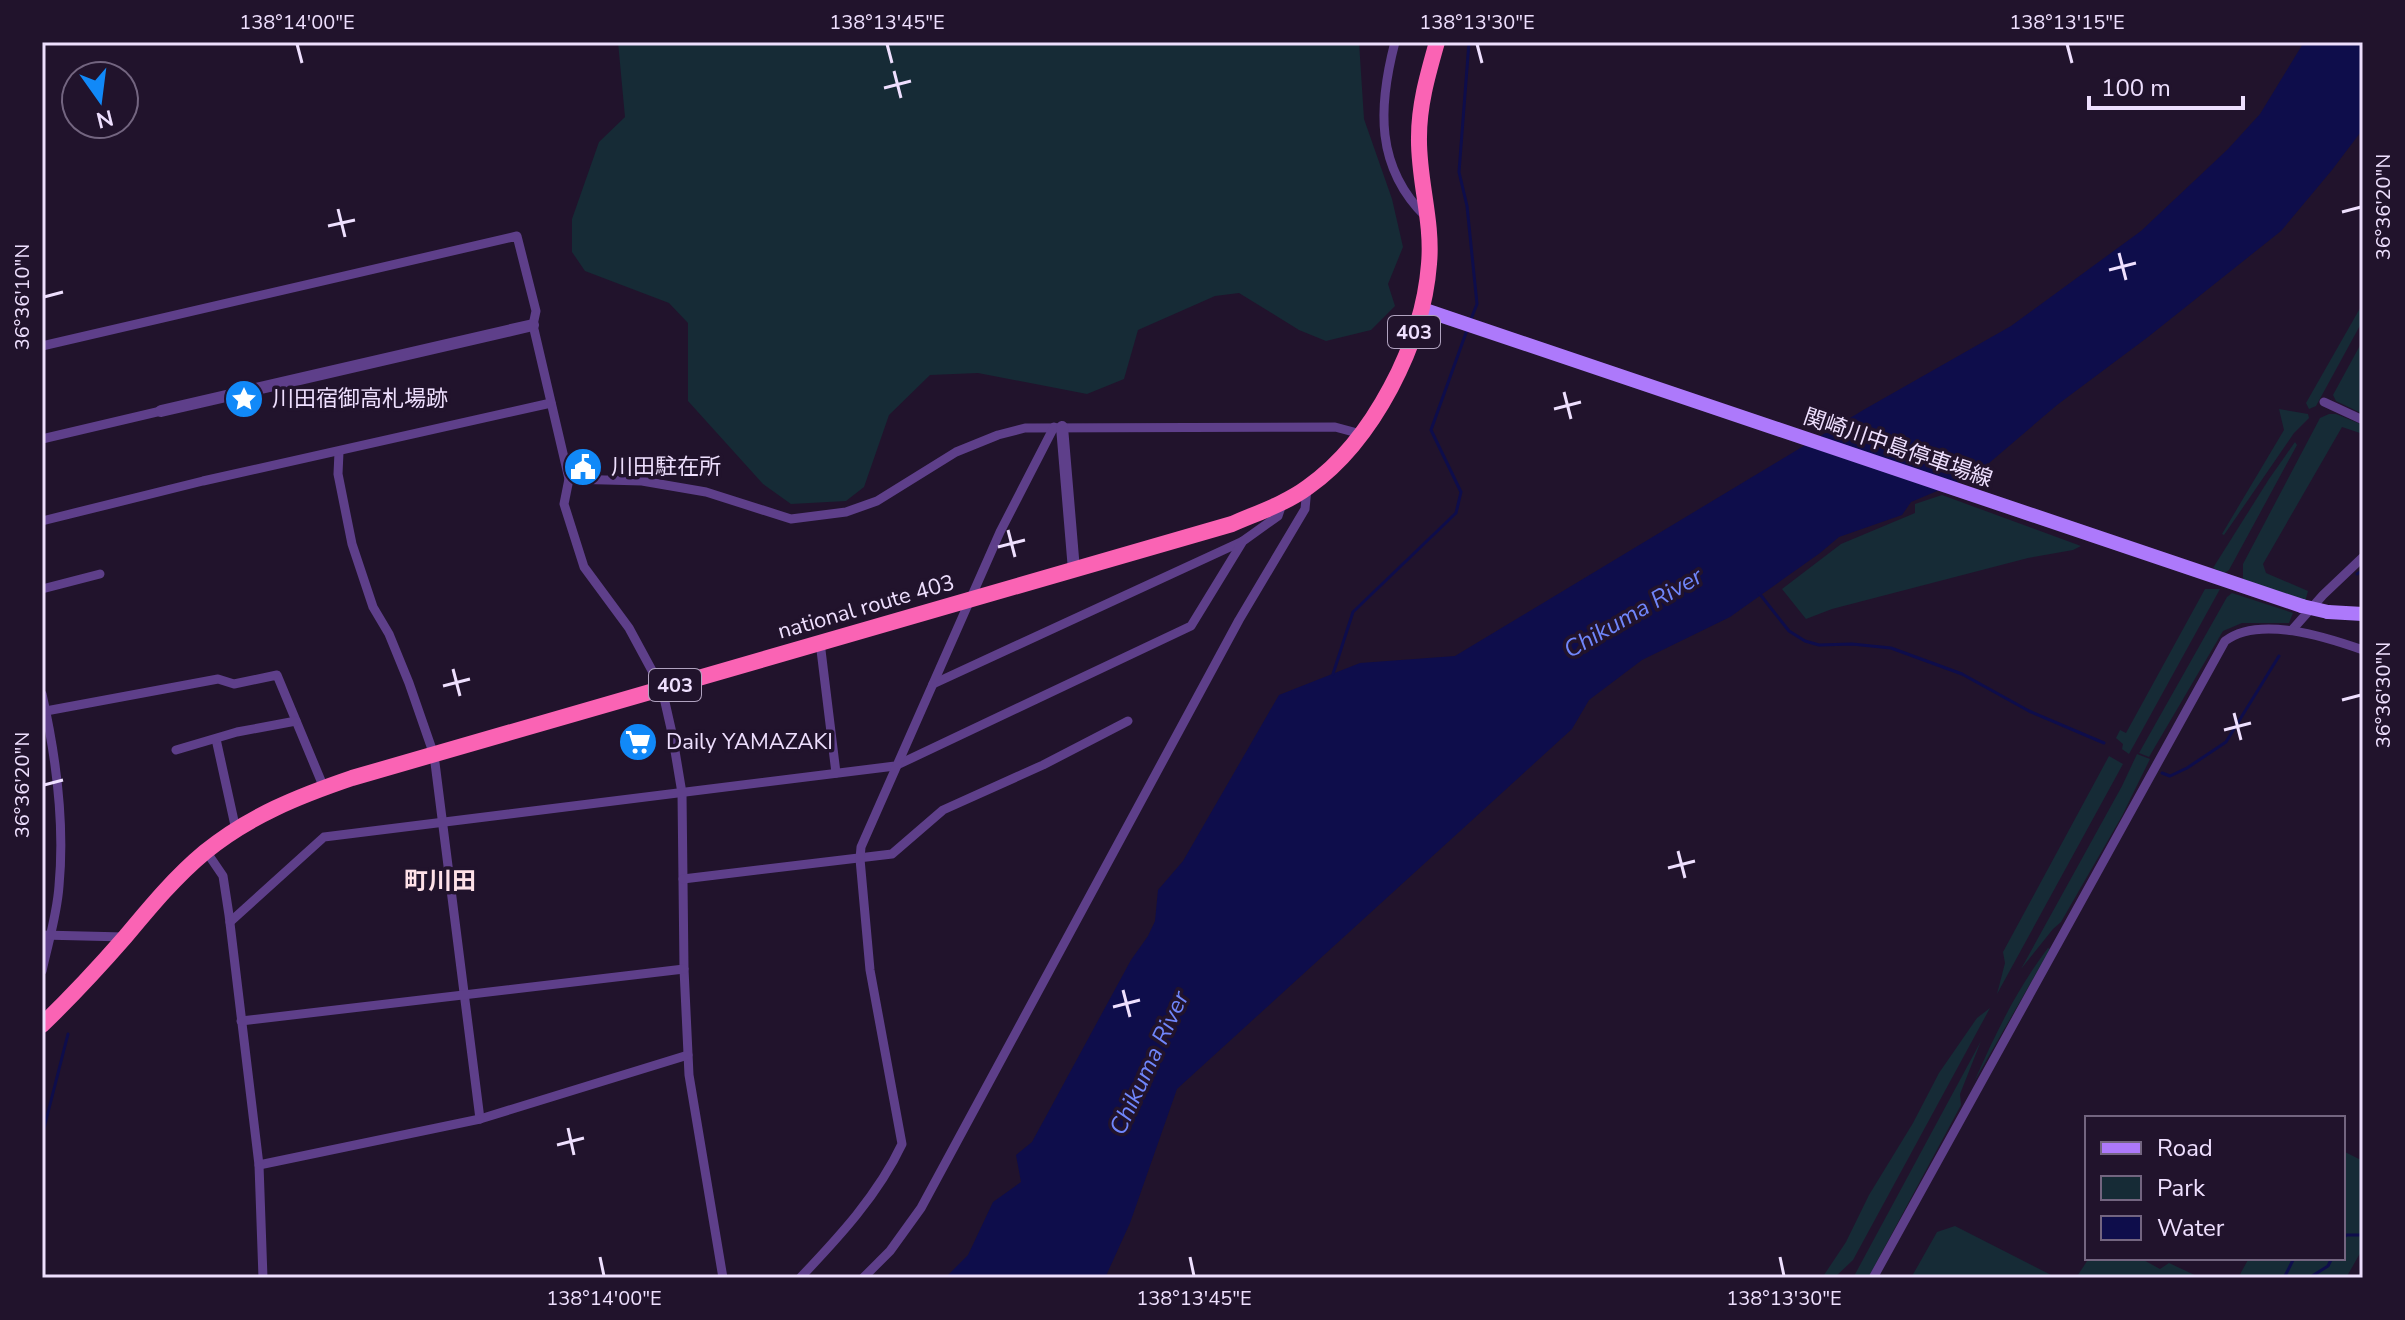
<svg xmlns="http://www.w3.org/2000/svg" width="2405" height="1320" font-family="'Nunito Sans','Noto Sans JP',sans-serif">
<rect width="100%" height="100%" fill="#21132c"/>
<g fill="#162b36">
<path d="M618,42H1359L1364,119L1392,199L1403,247L1388,284L1395,306L1371,330L1326,341L1299,330L1239,293L1215,296L1138,330L1124,379L1087,394L978,373L930,375L889,415L864,487L846,501L791,504L763,484L688,401V323L669,303L585,271L572,252V219L599,142L625,117Z"/>
<path d="M2363,303V320L2316,406L2309,409L2306,403Z"/>
<path d="M2363,340V414L2336,401L2333,395Z"/>
<path d="M2279,409L2308,414L2309,418L2294,433L2224,535L2222,534L2284,430Z"/>
<path d="M2329,414H2336L2363,425V434L2342,427L2263,564L2266,573L2308,591L2305,602L2243,579V564L2320,418Z"/>
<path d="M2295,442L2297,445L2229,570L2225,573L2213,568L2269,479Z"/>
<path d="M1942,495L2081,546L2073,550L2028,558L1832,609L1806,619L1782,589L1841,544L1915,513V504Z"/>
<path d="M2205,589H2220L2129,754L2122,749L2123,744L2116,738L2120,730L2126,733Z"/>
<path d="M2232,593L2293,613L2289,623H2242L2223,631L2149,757L2139,753L2227,597Z"/>
<path d="M2137,754L2150,759L2122,816L2061,922L2053,929L2021,969L2122,786Z"/>
<path d="M2109,756L2123,764L1997,994L2005,963L2003,952Z"/>
<path d="M2048,948L2050,949L1974,1082C1995,1035 2016,990 2048,948Z"/>
<path d="M1990,1008L1853,1260L1834,1278H1822L1846,1242L1869,1195L1913,1123L1939,1073L1977,1018Z"/>
<path d="M1981,1041L1960,1094L1961,1105L1868,1278H1853Z"/>
<path d="M2343,1151L2363,1161V1248L2346,1278H2238L2249,1258H2343Z"/>
<path d="M1955,1226L2057,1278H1911L1937,1232Z"/>
<path d="M2089,1258H2140L2160,1269L2169,1263L2201,1278H2076Z"/>
</g>
<path fill="#0e0d4b" d="M2304,42H2363V129L2332,170L2281,231L2148,337L2057,405L1975,475L1911,502L1902,515L1839,537L1820,553L1730,617L1642,660L1589,700L1572,729L1177,1089L1130,1223L1105,1278H945L968,1255L993,1202L1021,1182L1016,1155L1032,1142L1131,960L1148,936L1155,921L1158,890L1183,861L1279,695L1360,663L1455,656L1865,409L2011,326L2141,231L2228,149L2260,114Z"/>
<g fill="none" stroke-linecap="round" stroke-linejoin="round">
<g stroke="#0e0d4b" stroke-width="3">
<path d="M1469,42L1459,172L1467,206L1477,304L1471,319"/>
<path d="M2357,574L2363,570"/>
<path d="M1759,593L1789,631L1805,641L1819,645L1852,644L1891,648L1962,674L2029,711L2104,743"/>
<path d="M1333,674L1353,612L1456,513L1461,492L1431,430L1467,330"/>
<path d="M2162,773L2170,776L2187,768L2226,742L2279,656"/>
<path d="M42,1136L68,1034"/>
<path d="M2343,1239L2346,1235H2363"/>
<path d="M2284,1278L2294,1258"/>
<path d="M2309,1278L2328,1266L2332,1258"/>
</g>
<g stroke="#5e3f8a" stroke-width="9">
<path d="M1395,42C1378,107 1375,167 1426,217"/>
<path d="M42,346L517,236L536,311L533,325L569,479L564,504L584,567L629,628L662,689L672,733L682,793L684,969L689,1075L723,1278"/>
<path d="M2324,402L2363,420"/>
<path d="M42,439L161,411"/>
<path d="M339,452L338,474L352,544L373,607L389,634L409,683L434,755L480,1119"/>
<path d="M569,479L642,481L706,492L791,519L846,512L877,501L956,452L998,435L1025,428L1335,427L1361,434"/>
<path d="M42,521L203,481L551,403"/>
<path d="M42,589L100,574"/>
<path d="M2292,630L2323,595L2363,557"/>
<path d="M820,642L836,773"/>
<path d="M933,684L1243,541"/>
<path d="M42,694C56,756 65,822 59,886C57,915 48,943 42,971"/>
<path d="M46,711L218,679L234,684L277,675L324,788"/>
<path d="M216,739L236,830"/>
<path d="M176,750L237,732L296,721"/>
<path d="M206,851L223,876L229,915L259,1165L263,1278"/>
<path d="M683,879L892,854L943,810L1043,765L1128,721"/>
<path d="M230,922L324,837L895,766L1191,626L1243,541L1278,516L1282,504"/>
<path d="M42,935L125,937"/>
<path d="M241,1021L684,969"/>
<path d="M259,1165L480,1119L688,1055"/>
<path d="M800,1278C839,1237 878,1195 902,1144L870,970L860,859L861,847L1000,532L1054,427"/>
<path d="M863,1278L890,1251L921,1208L1239,620L1305,509L1307,488"/>
<path d="M1873,1278L2225,641C2259,615 2326,637 2363,650"/>
</g>
<g stroke="#5e3f8a" stroke-width="12">
<path d="M161,411L533,325"/>
<path d="M1062,427L1074,570"/>
</g>
<g stroke="#ad79fb" stroke-width="14">
<path d="M1422,309L2302,606"/>
<path d="M2328,612L2363,614"/>
</g>
<path stroke="#fa63b4" stroke-width="16" d="M42,1025C71,997 99,967 126,936C151,906 175,877 205,852C249,816 299,796 352,778L1232,524C1257,513 1285,504 1308,487C1373,441 1423,343 1429,264C1433,221 1418,179 1419,137C1419,104 1428,74 1437,42"/>
<path stroke="#ad79fb" stroke-width="14" d="M2302,606L2328,612"/>
</g>
<path fill="none" stroke="#eedffe" stroke-width="3" d="M297,44L302,63M887,44L892,63M1477,44L1482,63M2067,44L2072,63M894,71L901,98M884,88L911,81M338,209L345,237M2342,212L2361,207M328,226L355,220M2119,253L2126,280M2109,270L2136,263M44,297L63,292M1564,392L1571,419M1554,409L1581,402M1008,530L1015,557M998,547L1025,540M453,669L460,696M443,686L470,679M2342,700L2361,695M2234,713L2241,740M2224,730L2251,723M44,785L63,780M1678,851L1685,878M1668,868L1695,861M1123,990L1130,1017M1113,1007L1140,1000M568,1128L574,1155M557,1145L584,1138M600,1257L604,1276M1190,1257L1194,1276M1780,1257L1784,1276"/>
<defs>
<symbol id="sight-disc" viewBox="-11 -11 22 22"><circle r="9.5" fill="#1189f8" stroke="#21132c"/><path d="M0-6L1.8-2.2L6-1.7L2.9 1.2L3.7 5.4L0 3.3L-3.7 5.4L-2.9 1.2L-6-1.7L-1.8-2.2Z" fill="#fff"/></symbol>
<symbol id="civic-disc" viewBox="-11 -11 22 22"><circle r="9.5" fill="#1189f8" stroke="#21132c"/><path d="M-.6-6.5H3V-4.5H.6V-3L4-1V1h2V6H-6V1h2V-1L-.6-3ZM-1.2 2.5V6h2.4V2.5Z" fill="#fff"/></symbol>
<symbol id="supermarket-disc" viewBox="-11 -11 22 22"><circle r="9.5" fill="#1189f8" stroke="#21132c"/><path d="M-6-5.5h2.5l.6 2H6L4.5 2H-2.5L-4.4-4H-6ZM-1.5 3.2a1.3 1.3 0 1 0 .1 0ZM3 3.2a1.3 1.3 0 1 0 .1 0Z" fill="#fff"/></symbol>
</defs>
<g fill-rule="evenodd">
<use href="#sight-disc" x="222" y="377" width="44" height="44"/>
<use href="#civic-disc" x="561" y="445" width="44" height="44"/>
<use href="#supermarket-disc" x="616" y="720" width="44" height="44"/>
</g>
<g text-anchor="middle" dominant-baseline="central" stroke-width="7" stroke-linejoin="round" paint-order="stroke">
<g fill="#21132c" stroke="#b0a2bf" stroke-width="2">
<rect x="1388" y="316" width="52" height="32" rx="6"/>
<rect x="649" y="669" width="52" height="32" rx="6"/>
</g>
<g font-size="20" font-weight="bold" fill="#eedffe">
<text x="1414" y="332">403</text>
<text x="675" y="685">403</text>
</g>
<g font-size="22" fill="#eedffe" stroke="#21132c" text-anchor="start">
<text x="272" y="399">川田宿御高札場跡</text>
<text x="611" y="467">川田駐在所</text>
<text x="666" y="742">Daily YAMAZAKI</text>
</g>
<g font-size="22" fill="#eedffe" stroke="#21132c">
<text transform="translate(1898 448) rotate(19)">関崎川中島停車場線</text>
<text transform="translate(866 607) rotate(-16)">national route 403</text>
</g>
<g font-size="24" font-style="italic" fill="#7086fb" stroke="#21132c">
<text transform="translate(1633 613) rotate(-30)">Chikuma River</text>
<text transform="translate(1149 1063) rotate(-65)">Chikuma River</text>
</g>
<g font-size="24" font-weight="bold" fill="#fee1e8" stroke="#21132c">
<text x="440" y="881">町川田</text>
</g>
</g>
<rect width="2405" height="1320" fill="none" stroke="#21132c" stroke-width="88"/>
<rect x="2085" y="1116" width="260" height="144" fill="#21132c" stroke="#736580" stroke-width="2"/>
<rect x="2101" y="1142" width="40" height="12" fill="#ad79fb" stroke="#736580" stroke-width="2"/>
<text x="2157" y="1156" font-size="24" fill="#eedffe">Road</text>
<rect x="2101" y="1176" width="40" height="24" fill="#162b36" stroke="#736580" stroke-width="2"/>
<text x="2157" y="1196" font-size="24" fill="#eedffe">Park</text>
<rect x="2101" y="1216" width="40" height="24" fill="#0e0d4b" stroke="#736580" stroke-width="2"/>
<text x="2157" y="1236" font-size="24" fill="#eedffe">Water</text>
<g transform="translate(100 100) rotate(166)"><circle r="38" fill="#21132c" stroke="#736580" stroke-width="2"/>
<path d="M0-6L14 30L0 20L-14 30Z" fill="#1189f8"/>
<text y="-12" font-size="22" font-weight="bold" text-anchor="middle" fill="#eedffe">N</text>
</g>
<path d="M2089 96v12h154v-12" fill="none" stroke="#eedffe" stroke-width="4"/>
<text x="2101" y="96" font-size="24" fill="#eedffe" stroke="#21132c" stroke-width="6" paint-order="stroke">100 m</text>
<rect x="44" y="44" width="2317" height="1232" fill="none" stroke="#eedffe" stroke-width="3"/>
<g font-size="20" text-anchor="middle" fill="#eedffe">
<text x="297" y="29">138°14'00"E</text>
<text x="887" y="29">138°13'45"E</text>
<text x="1477" y="29">138°13'30"E</text>
<text x="2067" y="29">138°13'15"E</text>
<text transform="translate(2383 207) rotate(-90)" y="7">36°36'20"N</text>
<text transform="translate(22 297) rotate(-90)" y="7">36°36'10"N</text>
<text transform="translate(2383 695) rotate(-90)" y="7">36°36'30"N</text>
<text transform="translate(22 785) rotate(-90)" y="7">36°36'20"N</text>
<text x="604" y="1305">138°14'00"E</text>
<text x="1194" y="1305">138°13'45"E</text>
<text x="1784" y="1305">138°13'30"E</text>
</g>
</svg>
